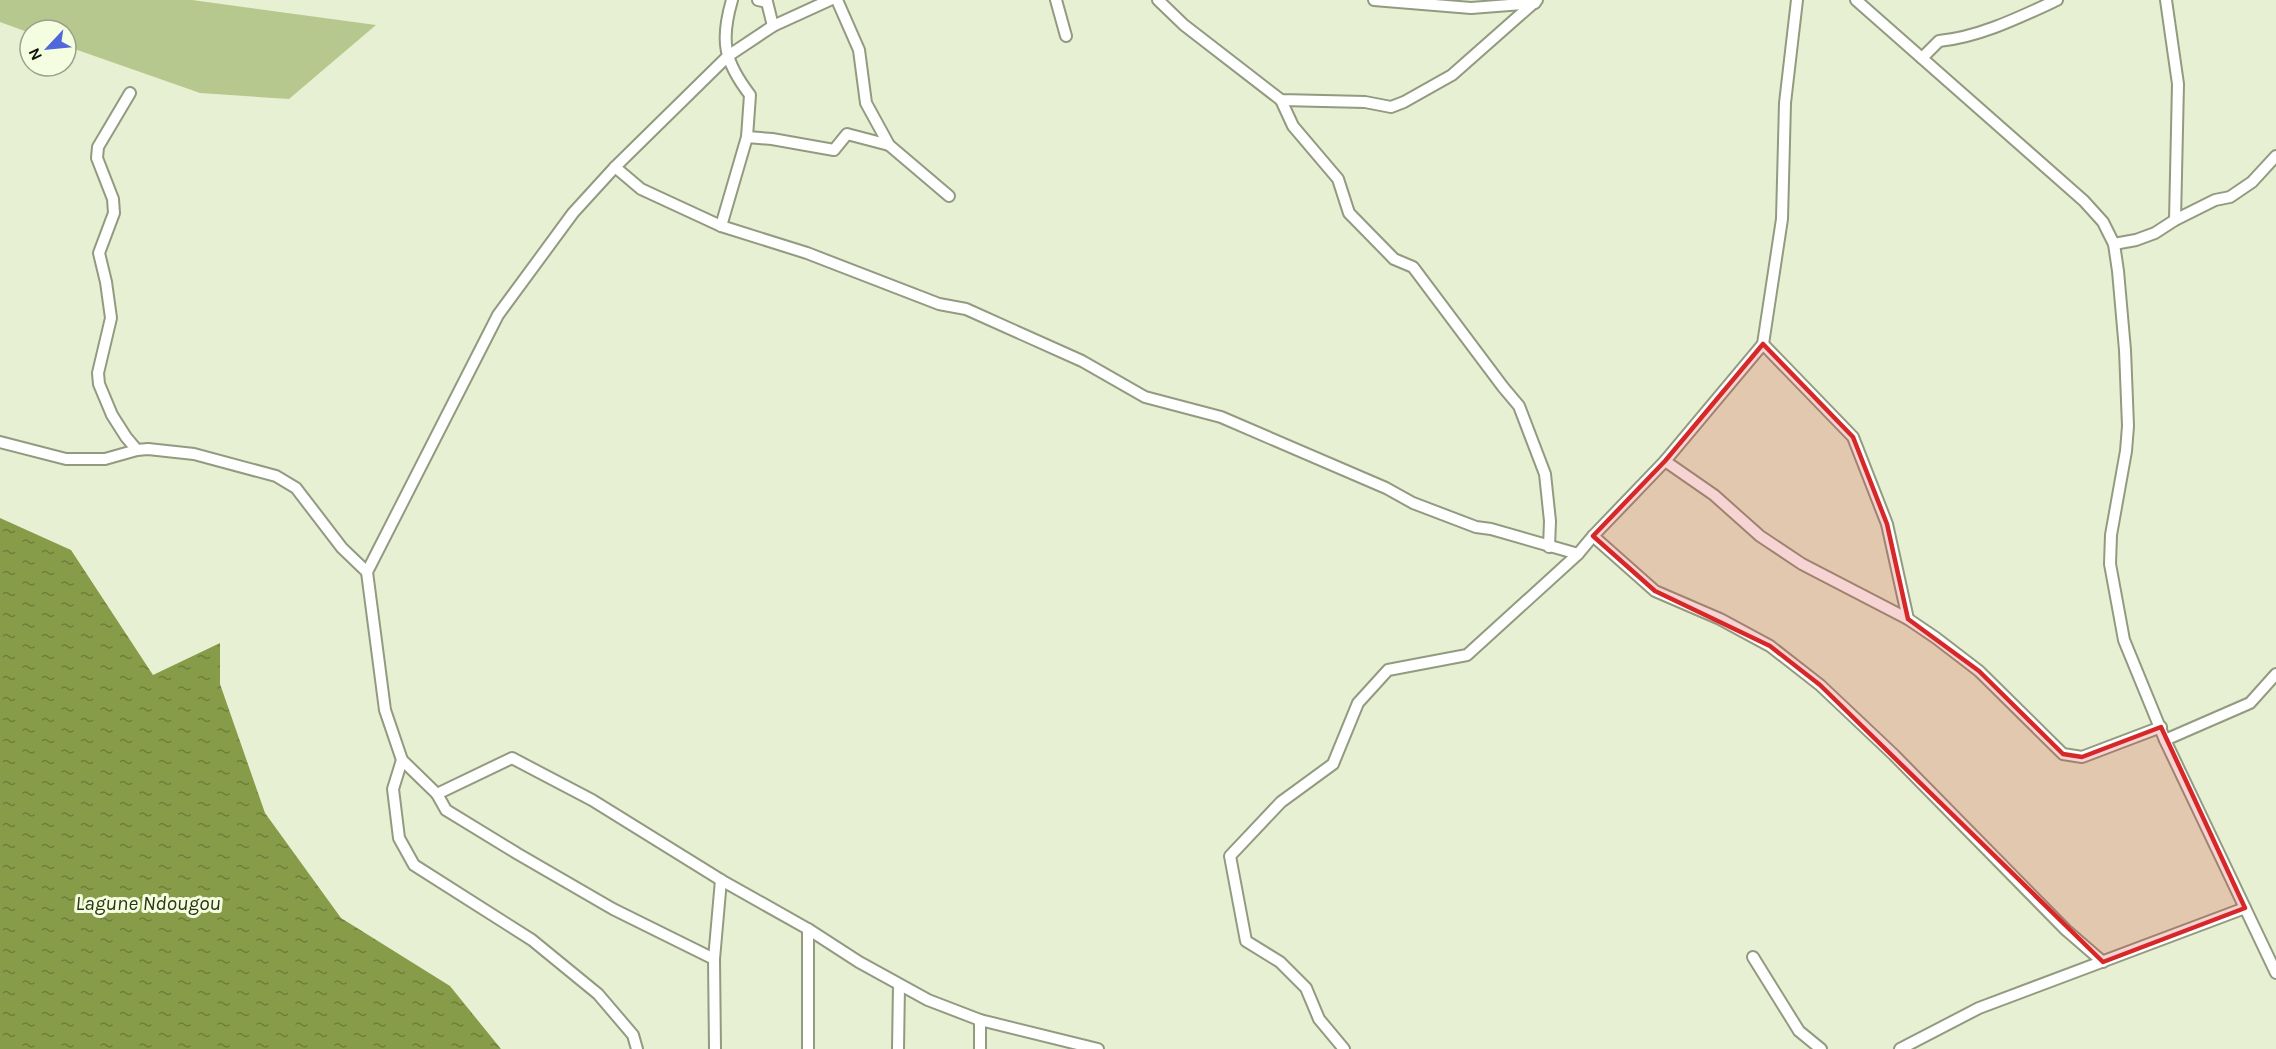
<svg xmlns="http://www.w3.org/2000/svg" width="2276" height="1049" font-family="Karla,sans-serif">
<defs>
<pattern id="water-ripples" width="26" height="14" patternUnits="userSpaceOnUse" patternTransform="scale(1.5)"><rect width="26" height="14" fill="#879c48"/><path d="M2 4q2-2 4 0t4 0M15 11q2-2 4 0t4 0" fill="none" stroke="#6d7e3a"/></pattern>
</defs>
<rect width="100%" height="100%" fill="#e7f0d3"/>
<path fill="#b7c88e" d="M0,0H192L376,25L289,99L200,93L66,46V30H30V33L0,22Z"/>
<path fill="url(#water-ripples)" d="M0,518L71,550L153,675L220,643V684L265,813L341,918L450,986L501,1049H0Z"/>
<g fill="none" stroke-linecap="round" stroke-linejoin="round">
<defs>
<g id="minor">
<path d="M758,0L767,2L773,26"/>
<path d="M830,0L773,26L728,56L615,167L573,213L498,315L367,572L385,710L402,760L437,794L512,758L592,800L721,880L808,929L859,962L928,1000L980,1020L1098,1049"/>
<path d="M837,0L859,50L866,103L889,145L949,196"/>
<path d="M1056,0L1066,36"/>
<path d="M1158,0L1184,25L1281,100L1365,102L1391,107L1404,102L1452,75L1537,0"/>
<path d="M1374,0L1471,8L1535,3"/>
<path d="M1856,0L2084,201L2103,222L2114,244L2118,271L2125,350L2128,426L2126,451L2111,535L2110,564L2124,640L2165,740L2276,973"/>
<path d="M2166,0L2178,84L2175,220"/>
<path d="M1922,58L1939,41C1980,37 2020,17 2057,0"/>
<path d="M130,93L98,147L97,158L113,199L114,213L99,253L106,282L111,318L98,373L99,384L112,415L126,437L137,450"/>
<path d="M1281,100L1293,126L1338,179L1349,213L1394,259L1413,267L1503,387L1519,406L1545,474L1550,521L1549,547"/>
<path d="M747,137L772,139L834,150L847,134L889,145"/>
<path d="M615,167L641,189L721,226L807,253L939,304L966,309L1082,361L1145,397L1221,417L1386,488L1413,503L1476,527L1491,529L1578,554"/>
<path d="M721,226L747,137L750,95C724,61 720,41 732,0"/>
<path d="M2114,244L2136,240L2155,233L2175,220L2215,200L2230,197L2252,182L2276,156"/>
<path d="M1763,344L1853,437L1887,524L1908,619"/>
<path d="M0,442L66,459H105L137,450L148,449L194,454L276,476L296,488L342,548L367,572"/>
<path d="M1665,461L1714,495L1760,536L1802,564L1908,619L1936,638L1979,671L2063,754L2082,757L2161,727"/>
<path d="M1593,536L1655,591L1720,619L1770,646L1820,685L1894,755L2066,930L2103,962"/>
<path d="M2165,740L2250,703L2276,674"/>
<path d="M402,760L393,789L399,838L414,865L532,940L598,994L633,1035L637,1049"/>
<path d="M437,794L446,810L518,854L613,909L714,959L715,1049"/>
<path d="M1753,957L1799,1031L1821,1049"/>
<path d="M714,959L721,880"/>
<path d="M980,1020V1049"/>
<path d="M808,1049V929"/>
<path d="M898,1049L899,985"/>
<path d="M1344,1049L1319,1019L1306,988L1280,962L1246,941L1230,856L1281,802L1333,764L1358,703L1388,670L1467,655L1578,554L1593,536L1665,461L1763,344L1782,219L1785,103L1797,0"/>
<path d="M1900,1049L1979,1008L2245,908"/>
</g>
</defs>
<use href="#minor" stroke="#929a80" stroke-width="14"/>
<use href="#minor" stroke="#fff" stroke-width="10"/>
</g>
<path fill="#d62828" fill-opacity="0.2" stroke="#d62828" stroke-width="4.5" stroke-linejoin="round" d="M1763,344L1853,437L1887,524L1908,619L1979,671L2063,754L2082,757L2161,727L2245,908L2103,962L1820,685L1770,646L1655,591L1593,536L1665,461Z"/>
<g text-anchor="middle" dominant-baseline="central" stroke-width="6" stroke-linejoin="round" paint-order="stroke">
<g font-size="21" font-style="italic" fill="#2d3612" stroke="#f4fde0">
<text x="148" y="903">Lagune Ndougou</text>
</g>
</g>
<g transform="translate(48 48) rotate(244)"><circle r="28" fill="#f4fde0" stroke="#999f8a" stroke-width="1.5"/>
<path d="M0-4.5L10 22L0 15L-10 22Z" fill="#5066db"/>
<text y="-9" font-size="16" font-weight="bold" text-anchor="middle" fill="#101309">N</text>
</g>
</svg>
